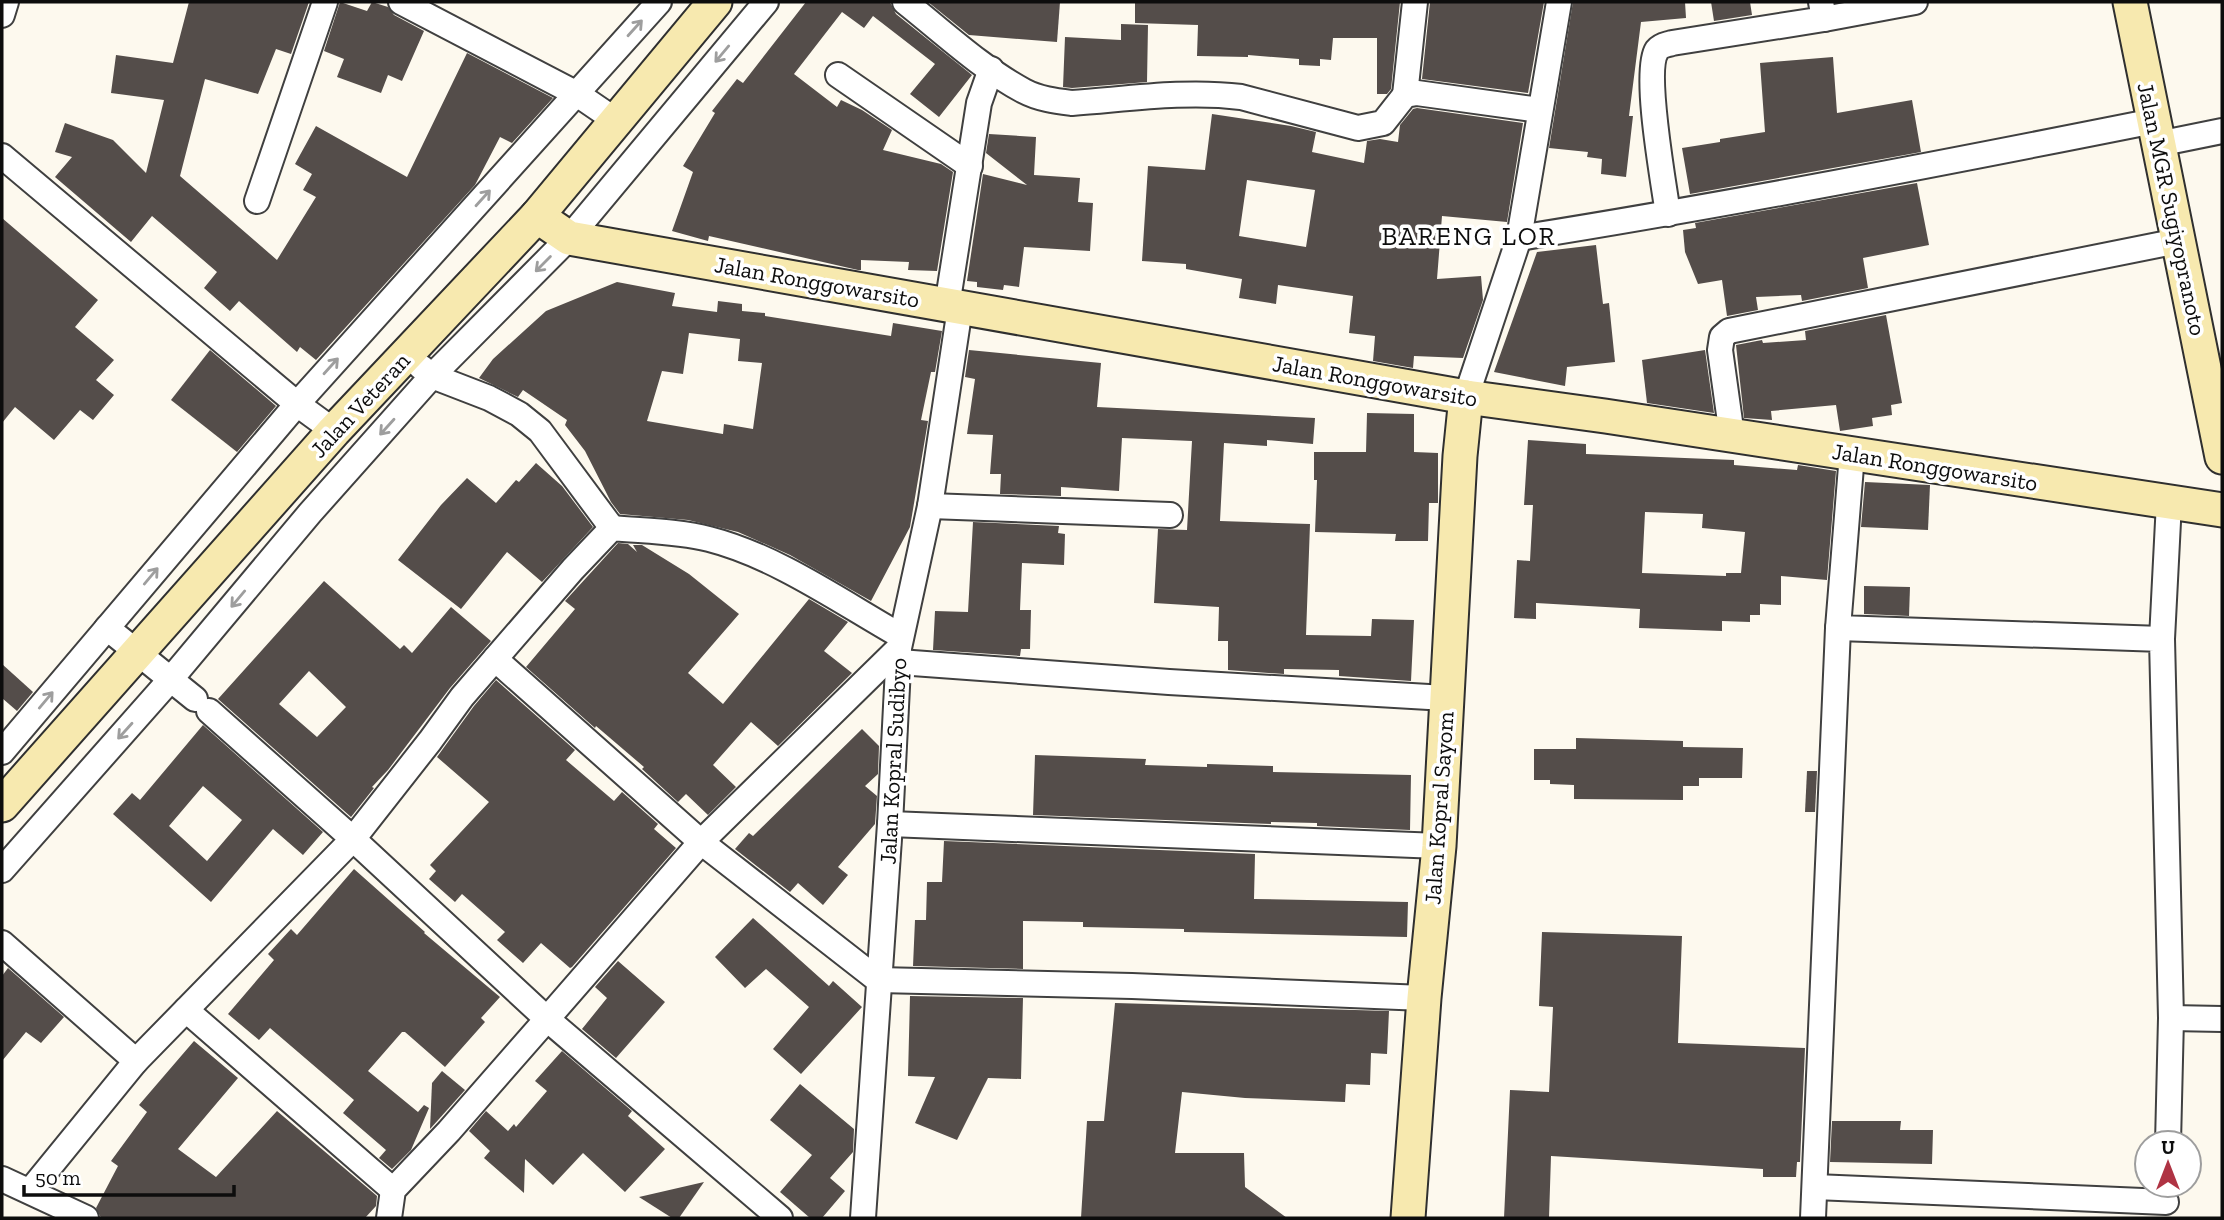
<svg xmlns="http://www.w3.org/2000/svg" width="2224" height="1220" font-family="'Zilla Slab',serif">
<rect width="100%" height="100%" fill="#fdf9ee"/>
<g fill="#544d4a" fill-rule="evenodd">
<path d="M189,2H309L291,54L276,49L258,94L205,79L180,176L277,260L316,197L303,190L312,174L295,164L316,126L407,177L467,53L553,98L512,143L500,137L475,185L316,360L300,347L297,352L239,301L230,311L204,288L217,272L152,216L131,242L55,177L72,157L55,152L65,123L113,140L146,173L164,100L111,93L116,55L173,63Z"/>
<path d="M340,2L367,11L372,2L388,7L394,15L424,31L402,81L388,75L381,93L337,77L344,59L324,51Z"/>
<path d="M806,2H890L896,14L972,75L939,117L910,94L935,64L873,16L864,28L842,12L794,74L837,107L841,100L862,110L892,130L883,150L941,164L953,172L937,271L908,270L909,262L861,260V270H858L709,236L708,241L672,231L693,172L683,166L715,113L712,111L737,79L743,83Z"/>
<path d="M928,2H1060L1057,42L969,35Z"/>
<path d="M1135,2H1400L1391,89L1387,94H1377V38H1333L1331,60L1320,59V66L1299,65V59L1248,55V57L1197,56L1198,25L1135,23Z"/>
<path d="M1430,2H1544L1528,93L1422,79Z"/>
<path d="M1573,2H1685L1686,18L1641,22L1629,116H1633L1626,177L1601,174L1602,159L1587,157L1588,152L1549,148Z"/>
<path d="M1711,2H1750L1752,15L1714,21Z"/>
<path d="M1121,24L1148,25L1147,82L1072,88L1063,87L1065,37L1121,40Z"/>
<path d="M1833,57L1837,113L1912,100L1921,152L1690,194L1682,148L1720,142V139L1765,132L1760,63Z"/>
<path d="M1417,108L1523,123L1507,222L1442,216L1437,279L1481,276L1483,300L1463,358L1414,356L1413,368L1373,361L1375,336L1349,333L1353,296L1278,285L1276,304L1239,298L1242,279L1186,269V264L1142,261L1148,166L1205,170L1212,114L1291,126L1316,132L1312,152L1364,163L1367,141L1380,139L1398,142L1400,125L1413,109ZM1247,180L1315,190L1306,247L1239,236Z"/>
<path d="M989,134L1036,137L1034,175L1080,178L1078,202L1093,203L1090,251L1024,247L1019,287L1004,285L1003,290L977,287V282L967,281L983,174L1027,185L986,153Z"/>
<path d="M1917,183L1929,245L1863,258L1868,288L1802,301L1801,295L1756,297L1758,310L1727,316L1722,280L1698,284L1685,252L1683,230L1696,228L1695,223Z"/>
<path d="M2,218L98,300L75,327L114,360L96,380L114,395L93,420L80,410L54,440L15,407L2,423Z"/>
<path d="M1596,245L1603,304L1609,303L1615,362L1567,367L1565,386L1494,372L1537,252Z"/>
<path d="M617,282L675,293L672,306L717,312L718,301L742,304V311L765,313V316L891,336L893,323L942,331L935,372H931L921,420L928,421L910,527L871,601L790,555L738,532L688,520L620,514L611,502L585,451L565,425L567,420L523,390L518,397L479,378L493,359L546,311ZM689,333L740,339L738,361L762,363L753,429L724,424L723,434L647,421L662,371L683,374Z"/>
<path d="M1886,315L1902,403L1891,405L1892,415L1872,418L1873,426L1840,431L1836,405L1771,411L1772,420L1744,418L1736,345L1762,340L1763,343L1806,340L1805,331Z"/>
<path d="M210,350L276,406L237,452L171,400Z"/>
<path d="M969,350L1101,363L1097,407L1315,418L1313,444L1267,440V446L1224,443L1220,521L1310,524L1306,635L1371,636L1372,619L1414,620L1411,681L1339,676V670L1284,669V674L1228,670V641H1218L1219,607L1154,603L1158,529L1187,530L1192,441L1122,438L1119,491L1061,487V496L1000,494L1001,474H990L993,435L967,434L975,379L965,377Z"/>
<path d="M1705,350L1714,413L1647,403L1642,360Z"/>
<path d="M1367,413L1414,414V452L1438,453V503H1429L1428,541H1395L1396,534L1315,532L1317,480H1314V452H1366Z"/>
<path d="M1528,440L1586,444V454L1734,460V465L1797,470L1798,465L1836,471L1827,580L1781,576V605L1760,604V615H1750V622L1722,621V631L1639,628L1640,609L1536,603V619L1514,618L1517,560L1530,561L1533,505H1524ZM1645,512L1703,514L1702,528L1745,532L1741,573H1726V576L1642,573Z"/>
<path d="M536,463L562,486L593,527L542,582L507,552L461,609L398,560L441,505L467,478L496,503L516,480L519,482Z"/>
<path d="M1865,482L1930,485L1928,530L1861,527Z"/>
<path d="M973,522L1059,526L1058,533L1065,534L1064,565L1022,563L1020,610H1031L1030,649H1021L1020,656L933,650L935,611L968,612Z"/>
<path d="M618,543L628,544L637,552L633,545H642L689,574L739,614L688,673L723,704L809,599L848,622L824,651L852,673L778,746L751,722L713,765L736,787L708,815L686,794L678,802L642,769L644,767L596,726L595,728L526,667L575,609L565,601Z"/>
<path d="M324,581L400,649L404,645L412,653L451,607L491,641L450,688L388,770L372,787L374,788L351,817L218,699ZM309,671L346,707L317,737L279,704Z"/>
<path d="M1864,586L1910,587L1909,616L1864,614Z"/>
<path d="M2,664L33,692L17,711L2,698Z"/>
<path d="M496,680L575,750L566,760L614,801L622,792L658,824L654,829L676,848L572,967L570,968L541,943L523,963L497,940L505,932L462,894L455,902L429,879L436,871L430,865L489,802L437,757L474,706Z"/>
<path d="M203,725L323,832L303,855L273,829L211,902L113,814L132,793L140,800ZM203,786L242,820L207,861L169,826Z"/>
<path d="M862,729L879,746L878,774L865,786L877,796L875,824L838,867L848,875L823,905L798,883L790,892L735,849L749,833L753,836Z"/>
<path d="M1576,738L1683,741V747L1743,748L1742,778H1699V786H1683V800L1574,799V785L1550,784V780H1534V749H1576Z"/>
<path d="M1035,755L1146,759L1145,765L1207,767V764L1273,766V772L1411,775L1410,830L1317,826V823L1271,822V824L1033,815Z"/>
<path d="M1807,771H1817L1815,812H1805Z"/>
<path d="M944,841L1255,854L1254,899L1408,902L1407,937L1184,932V929L1083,927V922L1023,921V969L913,966L915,920H926L927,882H942Z"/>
<path d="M354,869L425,932L424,933L500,997L481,1018L485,1022L445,1067L405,1032H402L368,1071L418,1112L424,1105L429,1108L411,1150L392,1169L379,1158L386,1150L343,1113L354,1100L270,1028L259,1040L228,1014L274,960L268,954L291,929L297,935Z"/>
<path d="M753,918L829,986L833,981L862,1007L801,1074L773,1049L809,1007L766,969L745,988L715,957Z"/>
<path d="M1542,932L1682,936L1678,1043L1805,1048L1800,1162H1797L1796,1177H1763V1169L1551,1156L1549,1218H1504L1510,1090L1549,1092L1553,1007L1539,1006Z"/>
<path d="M618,961L665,1002L616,1058L582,1029L607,998L595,987Z"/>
<path d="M8,968L64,1017L41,1043L26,1032L2,1061V976Z"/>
<path d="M910,996L1023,998L1021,1079L988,1078L957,1140L915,1123L935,1077L908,1076Z"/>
<path d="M1115,1003L1389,1011L1387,1054L1371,1053L1370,1085L1346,1084L1345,1102L1245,1098L1182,1092L1175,1153H1244L1245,1187L1287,1218H1081L1087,1121H1104Z"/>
<path d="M194,1041L238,1078L178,1149L216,1177L277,1111L377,1196L376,1206L365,1218H101L96,1208L118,1166L111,1161L147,1112L139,1105Z"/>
<path d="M562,1051L632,1111L628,1116L665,1149L625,1192L583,1153L553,1185L525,1159L524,1193L484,1158L490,1151L469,1131L486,1111L508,1131L514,1124L516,1127L547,1091L535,1081Z"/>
<path d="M442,1071L465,1090L430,1129L432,1083Z"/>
<path d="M800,1084L854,1129L853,1152L830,1178L845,1191L822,1218H810L780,1192L812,1155L770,1120Z"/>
<path d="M1832,1121H1901L1900,1130H1933L1932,1164L1830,1162Z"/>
<path d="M704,1182L679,1218H672L639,1197Z"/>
</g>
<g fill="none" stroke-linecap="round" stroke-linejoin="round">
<defs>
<g id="street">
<path d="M401,2L577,94L615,120"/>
<path d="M905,2C943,32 981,68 1024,91C1039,99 1056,101 1072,103C1128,99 1185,90 1241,97L1358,128L1383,123L1405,95L1417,93L1540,110"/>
<path d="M2,15L6,2"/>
<path d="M1824,19L1915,2"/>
<path d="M838,75L970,166"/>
<path d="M1405,95L1415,2"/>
<path d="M2158,144L2222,131"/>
<path d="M2,156L297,404L334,431"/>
<path d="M257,201L325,2"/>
<path d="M1668,214C1664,185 1643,71 1657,50C1661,45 1666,45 1672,43L1824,19L1821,2"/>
<path d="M1519,238C1732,204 1943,163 2154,121"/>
<path d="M947,306L979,103L991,69"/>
<path d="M421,367L432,376L489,398L519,414L540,431L612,528"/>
<path d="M1466,397L1519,238L1559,2"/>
<path d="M1732,436L1720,350L1722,337L1729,331L2178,241"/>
<path d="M1852,454L1838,628L2162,639L2171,1018L2168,1143"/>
<path d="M930,506L1170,515"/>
<path d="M107,628L195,699"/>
<path d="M2162,639L2169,502"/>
<path d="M495,659L701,842L878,980L1132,986L1424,998"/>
<path d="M899,662L1169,682L1446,698"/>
<path d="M209,711L353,839L547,1019L449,1131L393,1190L389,1218"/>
<path d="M2,752L297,404L659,2"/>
<path d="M890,824L1439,846"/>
<path d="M2,870L170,680L310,513L432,376L569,238L766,2"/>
<path d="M2,943L136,1061"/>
<path d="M186,1010L393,1190"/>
<path d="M2171,1018L2222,1019"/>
<path d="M2,1179L86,1218"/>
<path d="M1815,1187L2166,1202"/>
<path d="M30,1191L136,1061L353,839L430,741L462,697L573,569L612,528C644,531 678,531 709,539C776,556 841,602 901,636"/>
<path d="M780,1218L547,1019L701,842L899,648"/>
<path d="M863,1218L890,824L899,648L930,506L960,308"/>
<path d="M1813,1218L1838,628"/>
</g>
<g id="secondary">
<path d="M2130,2L2222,457"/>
<path d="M537,216L569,238L1466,397L1605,416L2222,510"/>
<path d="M2,805L334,431L537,216L715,2"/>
<path d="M1408,1218L1424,998L1439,846L1460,456L1466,397"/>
</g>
</defs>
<use href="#street" stroke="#404040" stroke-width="28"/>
<use href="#secondary" stroke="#2f2f2f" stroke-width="37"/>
<use href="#street" stroke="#fff" stroke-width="24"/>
<use href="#secondary" stroke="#f7e9af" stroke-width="33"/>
</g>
<defs><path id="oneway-shaft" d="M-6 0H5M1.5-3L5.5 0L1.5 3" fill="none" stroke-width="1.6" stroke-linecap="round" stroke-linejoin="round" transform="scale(1.75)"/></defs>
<g stroke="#9e9e9e">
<use href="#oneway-shaft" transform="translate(635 28) rotate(-48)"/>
<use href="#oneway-shaft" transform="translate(722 54) rotate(130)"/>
<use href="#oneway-shaft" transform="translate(483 198) rotate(-48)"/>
<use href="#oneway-shaft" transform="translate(543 264) rotate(135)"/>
<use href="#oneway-shaft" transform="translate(331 366) rotate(-48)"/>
<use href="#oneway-shaft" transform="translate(387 427) rotate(132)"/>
<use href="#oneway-shaft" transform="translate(151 576) rotate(-50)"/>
<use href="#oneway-shaft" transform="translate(238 599) rotate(130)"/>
<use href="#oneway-shaft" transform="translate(46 700) rotate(-50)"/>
<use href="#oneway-shaft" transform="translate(125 731) rotate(132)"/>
</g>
<g text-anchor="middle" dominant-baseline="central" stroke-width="7" stroke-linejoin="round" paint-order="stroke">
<g font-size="23" fill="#0d0d0d" stroke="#fff">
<text transform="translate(2172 209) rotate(78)">Jalan MGR Sugiyopranoto</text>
<text transform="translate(817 282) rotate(10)">Jalan Ronggowarsito</text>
<text transform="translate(1375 381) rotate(10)">Jalan Ronggowarsito</text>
<text transform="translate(360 405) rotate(-47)">Jalan Veteran</text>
<text transform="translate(1935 467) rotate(9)">Jalan Ronggowarsito</text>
<text transform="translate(893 761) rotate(-87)">Jalan Kopral Sudibyo</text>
<text transform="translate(1439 808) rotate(-86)">Jalan Kopral Sayom</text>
</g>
<g font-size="26" letter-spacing="2" fill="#0d0d0d" stroke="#fff">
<text x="1469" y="236">BARENG LOR</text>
</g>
</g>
<rect width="2224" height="1220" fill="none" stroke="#0d0d0d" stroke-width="7"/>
<g transform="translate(2168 1164)"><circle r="33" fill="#ffffff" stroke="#9e9e9e" stroke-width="2"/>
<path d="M0-5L12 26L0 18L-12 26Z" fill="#af3343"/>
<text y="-10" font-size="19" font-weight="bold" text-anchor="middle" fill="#0d0d0d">U</text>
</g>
<path d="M24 1185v10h210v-10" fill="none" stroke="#0d0d0d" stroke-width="3.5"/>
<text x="35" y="1185" font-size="21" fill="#0d0d0d" stroke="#ffffff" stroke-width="5" paint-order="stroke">50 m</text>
</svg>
